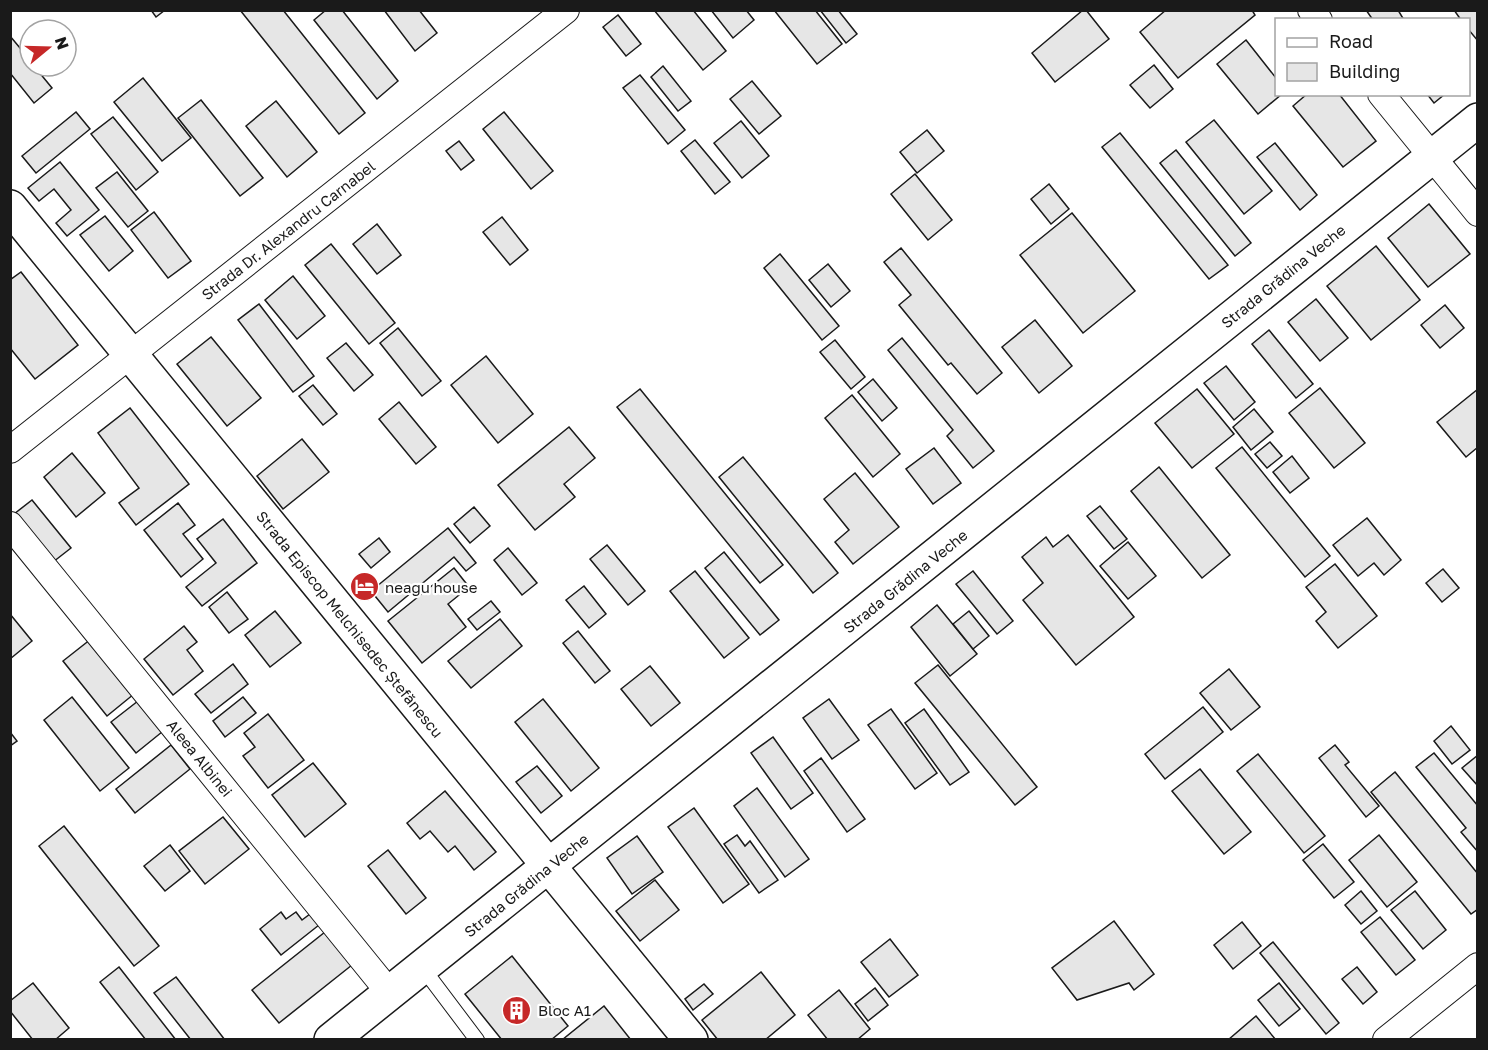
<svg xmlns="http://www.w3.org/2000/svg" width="1488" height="1050" font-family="'Golos Text',sans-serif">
<rect width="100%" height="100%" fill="#fff"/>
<g fill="#e6e6e6" stroke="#1a1a1a" stroke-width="1.5">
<path d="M151,10H165L156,17Z"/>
<path d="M240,10H283L365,113L339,134Z"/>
<path d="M326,10H342L398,81L377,99L314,20Z"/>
<path d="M384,10H419L437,33L415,51Z"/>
<path d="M654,10H693L726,51L703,70Z"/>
<path d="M711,10H746L754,20L733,38Z"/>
<path d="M774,10H815L842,44L817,64Z"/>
<path d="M820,10H838L857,34L846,43Z"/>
<path d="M1083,10H1086L1109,39L1055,82L1032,53Z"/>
<path d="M1166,10H1252L1255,15L1178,78L1140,32Z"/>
<path d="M1366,10H1398L1404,20H1373Z"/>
<path d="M1454,10H1478V41L1468,29V20H1461Z"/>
<path d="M618,15L641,44L626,56L603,27Z"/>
<path d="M10,36L30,60V66H34L52,88L34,103L10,73Z"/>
<path d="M1246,40L1276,78V94H1282L1258,114L1217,64Z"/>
<path d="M1154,65L1173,89L1150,108L1130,85Z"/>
<path d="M663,66L691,101L678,111L651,77Z"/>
<path d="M640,75L685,130L668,144L623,88Z"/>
<path d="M143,78L191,138L162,161L114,102Z"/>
<path d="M752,81L781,116L759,134L730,99Z"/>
<path d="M1307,94H1339L1376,141L1343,167L1293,106Z"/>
<path d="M1427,94H1445L1434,103Z"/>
<path d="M201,100L263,178L240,196L178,118Z"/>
<path d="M276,101L317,152L287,177L246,126Z"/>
<path d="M76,112L90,129L36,173L22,156Z"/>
<path d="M504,112L553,171L531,189L483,129Z"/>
<path d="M113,117L158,172L136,190L91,134Z"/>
<path d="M1214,120L1272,191L1244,214L1186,142Z"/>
<path d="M741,121L769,156L742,178L714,143Z"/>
<path d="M927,130L944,151L917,173L900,152Z"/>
<path d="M1120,133L1228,265L1209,279L1102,147Z"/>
<path d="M695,140L730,182L715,194L681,151Z"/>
<path d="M459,141L474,160L461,170L446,151Z"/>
<path d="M1275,143L1317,195L1300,210L1257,157Z"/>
<path d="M1176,150L1251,243L1235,256L1160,163Z"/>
<path d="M60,162L99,210L67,236L56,223L71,210L54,189L39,201L28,188Z"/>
<path d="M117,172L148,211L128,227L96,188Z"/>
<path d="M915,174L952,220L928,240L891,194Z"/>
<path d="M1049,184L1069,209L1051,224L1031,199Z"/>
<path d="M1429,204L1470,254L1428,287L1388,238Z"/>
<path d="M154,212L191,261L168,278L131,230Z"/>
<path d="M1072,213L1135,291L1083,333L1020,255Z"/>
<path d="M105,216L133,251L109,271L80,235Z"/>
<path d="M502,217L528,250L510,265L483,232Z"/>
<path d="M377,224L401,255L377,274L353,244Z"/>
<path d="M331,244L395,323L369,344L305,265Z"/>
<path d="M1376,246L1420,300L1371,340L1327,286Z"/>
<path d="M901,248L1002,373L977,394L951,363L948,365L899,305L911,295L884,262Z"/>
<path d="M780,254L839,326L822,340L764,268Z"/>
<path d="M828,264L850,291L831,307L809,280Z"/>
<path d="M21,272L78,345L35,379L10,348V280Z"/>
<path d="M293,276L325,316L297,339L265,300Z"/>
<path d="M1316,299L1348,338L1320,361L1288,322Z"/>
<path d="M259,304L314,376L293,392L238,320Z"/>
<path d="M1445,305L1464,328L1440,348L1421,325Z"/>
<path d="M1035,320L1072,366L1039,393L1002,347Z"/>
<path d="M398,328L441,381L422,396L380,343Z"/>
<path d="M1269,330L1313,384L1296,398L1252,344Z"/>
<path d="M211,337L261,398L227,426L177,364Z"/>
<path d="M902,338L994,451L973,468L947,436L953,430L888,350Z"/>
<path d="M835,340L865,377L851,389L820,352Z"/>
<path d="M346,343L373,375L354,391L327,358Z"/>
<path d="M486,356L533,414L498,443L451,385Z"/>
<path d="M1226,366L1255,402L1234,420L1204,383Z"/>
<path d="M873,379L897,408L882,421L858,392Z"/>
<path d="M313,385L337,414L323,425L299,396Z"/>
<path d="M1320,388L1365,443L1334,468L1289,413Z"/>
<path d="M640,389L783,565L760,583L617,407Z"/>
<path d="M1197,389L1234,434L1192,468L1155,423Z"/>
<path d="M1478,389V447L1466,457L1437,422Z"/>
<path d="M852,395L900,454L873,477L825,418Z"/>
<path d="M399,402L436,447L416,464L379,419Z"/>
<path d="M130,408L189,484L136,525L119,503L139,488L98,433Z"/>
<path d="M1254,409L1273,432L1251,450L1233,427Z"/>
<path d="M569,427L595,458L564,484L575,497L535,530L498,485Z"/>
<path d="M302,439L329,472L283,509L257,476Z"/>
<path d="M1270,442L1282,456L1267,468L1255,454Z"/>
<path d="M1242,447L1330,556L1305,577L1216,468Z"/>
<path d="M934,448L961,483L933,504L906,469Z"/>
<path d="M72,453L105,493L76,517L44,477Z"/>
<path d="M1292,456L1309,478L1290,493L1273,472Z"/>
<path d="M743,457L838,573L813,593L719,477Z"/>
<path d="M1159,467L1230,555L1202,578L1131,491Z"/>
<path d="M855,473L899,527L853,564L835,542L849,530L824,499Z"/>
<path d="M32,500L71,548L53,562L14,514Z"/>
<path d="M178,503L195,525L183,534L203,559L181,577L144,530Z"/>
<path d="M1100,506L1127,539L1114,549L1087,516Z"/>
<path d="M474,507L490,526L470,543L454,524Z"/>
<path d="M1367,518L1401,560L1384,575L1374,563L1358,576L1333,545Z"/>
<path d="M223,519L257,563L202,606L186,587L216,563L197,539Z"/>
<path d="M448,528L476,563L466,571L454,557L388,612L371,591Z"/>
<path d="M1068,535L1134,617L1076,665L1023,600L1043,583L1022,557L1046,537L1053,547Z"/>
<path d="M379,538L390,552L371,568L359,554Z"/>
<path d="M1128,542L1156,576L1128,599L1100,566Z"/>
<path d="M607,545L645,591L628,605L590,559Z"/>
<path d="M508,548L537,583L522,595L494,560Z"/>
<path d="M724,552L779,620L760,635L705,568Z"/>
<path d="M1335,564L1377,616L1338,648L1316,621L1326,612L1306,587Z"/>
<path d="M454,568L469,587L448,604L466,627L422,663L388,621Z"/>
<path d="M1443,569L1459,588L1442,602L1426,583Z"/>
<path d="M695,571L749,638L724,658L670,591Z"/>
<path d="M973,571L1013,621L997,634L956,584Z"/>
<path d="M584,586L606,614L589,628L566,600Z"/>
<path d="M227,592L248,619L229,633L209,607Z"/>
<path d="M491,601L500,612L477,630L468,619Z"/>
<path d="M937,605L977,654L950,676L911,627Z"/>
<path d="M275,611L301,643L270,667L245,635Z"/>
<path d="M969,611L989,636L973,649L953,624Z"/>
<path d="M10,614L32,641L10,659Z"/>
<path d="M500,619L522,646L471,688L448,661Z"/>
<path d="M184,626L197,642L187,650L203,671L173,695L144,659Z"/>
<path d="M578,631L610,671L595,683L563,643Z"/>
<path d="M91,639L134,694L107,716L63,661Z"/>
<path d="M233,664L248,684L211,713L195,694Z"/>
<path d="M938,665L1037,787L1015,805L915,683Z"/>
<path d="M650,666L680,703L651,726L621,689Z"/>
<path d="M1229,669L1260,707L1231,730L1200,693Z"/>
<path d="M72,697L129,768L100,791L44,720Z"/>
<path d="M243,697L256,713L225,737L213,721Z"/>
<path d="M543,699L599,768L571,791L515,722Z"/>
<path d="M829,699L859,740L832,759L803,718Z"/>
<path d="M138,701L162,732L136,753L111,722Z"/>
<path d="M1203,707L1223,732L1165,779L1145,754Z"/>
<path d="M891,709L937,773L915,789L868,725Z"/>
<path d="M924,709L969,772L950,785L905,723Z"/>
<path d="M268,714L304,760L268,788L243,756L255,747L244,733Z"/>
<path d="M1451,726L1470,750L1452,764L1434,741Z"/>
<path d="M10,732L17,741L10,746Z"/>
<path d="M773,737L813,793L791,809L751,753Z"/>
<path d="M171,745L190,769L135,813L116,789Z"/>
<path d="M1335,745L1349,762L1345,765L1379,806L1366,817L1319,758Z"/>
<path d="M1434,753L1478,806V852L1461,832L1466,828L1416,767Z"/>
<path d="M1258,754L1325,836L1304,853L1237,771Z"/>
<path d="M1478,755V786L1462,768Z"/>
<path d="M821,758L865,819L847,832L804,771Z"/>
<path d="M313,763L346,804L305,837L272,795Z"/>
<path d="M537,766L562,796L541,813L516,782Z"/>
<path d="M1200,769L1251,832L1224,854L1172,791Z"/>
<path d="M1395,772L1478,874V909L1471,914L1371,792Z"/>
<path d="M757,788L809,859L785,877L734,806Z"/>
<path d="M445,791L496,852L474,870L455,846L448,852L430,831L420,839L407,823Z"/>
<path d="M694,808L749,884L723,903L668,827Z"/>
<path d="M223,817L249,849L205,884L179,851Z"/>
<path d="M64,826L159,946L134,966L39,846Z"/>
<path d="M737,835L745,846L750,841L778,880L759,893L724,844Z"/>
<path d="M1379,835L1417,882L1387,907L1349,860Z"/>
<path d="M637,836L663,872L632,894L607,858Z"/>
<path d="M1323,844L1354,882L1334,898L1303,860Z"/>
<path d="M170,845L190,871L165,891L144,866Z"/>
<path d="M388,850L426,898L406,914L368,866Z"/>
<path d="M655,880L679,910L640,941L616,911Z"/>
<path d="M1361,891L1377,911L1361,924L1345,905Z"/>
<path d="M1415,891L1446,930L1423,949L1391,910Z"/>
<path d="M281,912L286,919L296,912L302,920L310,914L319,925L281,955L260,929Z"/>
<path d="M1380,917L1415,960L1396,975L1361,932Z"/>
<path d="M1114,921L1154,974L1134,990L1129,983L1077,1000L1052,968Z"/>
<path d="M1242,922L1261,946L1233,969L1214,945Z"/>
<path d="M325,932L352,965L279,1023L252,990Z"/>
<path d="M890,939L918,975L889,997L861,962Z"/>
<path d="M1273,942L1339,1023L1326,1034L1260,953Z"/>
<path d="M512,956L568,1026L551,1040H502L465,994Z"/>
<path d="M119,967L176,1040H146L100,982Z"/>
<path d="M1357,967L1377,992L1363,1004L1342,979Z"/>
<path d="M761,972L795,1015L765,1040H718L702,1020Z"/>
<path d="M176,977L225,1040H191L154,993Z"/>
<path d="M33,983L69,1028L55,1040H33L10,1011V1001Z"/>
<path d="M1279,983L1300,1009L1279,1026L1258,1000Z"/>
<path d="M704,984L713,994L693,1010L685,999Z"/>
<path d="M875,988L888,1005L868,1021L855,1004Z"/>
<path d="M839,990L870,1029L857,1040H828L808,1015Z"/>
<path d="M604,1006L631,1040H562Z"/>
<path d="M1256,1016L1276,1040H1228Z"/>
</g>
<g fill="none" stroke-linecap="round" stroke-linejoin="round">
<defs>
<path id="lane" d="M422,967L477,1040"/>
<g id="street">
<path d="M1311,10L1319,20"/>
<path d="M1381,94L1478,213"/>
<path d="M10,450L566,10"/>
<path d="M10,525L389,992"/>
<path d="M1386,1040L1478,966"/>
</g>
<g id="secondary">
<path d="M10,207L691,1040"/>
<path d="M331,1040L1478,120"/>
</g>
</defs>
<use href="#lane" stroke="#1a1a1a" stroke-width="16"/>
<use href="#street" stroke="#1a1a1a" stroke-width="28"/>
<use href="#secondary" stroke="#1a1a1a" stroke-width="36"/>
<use href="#lane" stroke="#fff" stroke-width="14"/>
<use href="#street" stroke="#fff" stroke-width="26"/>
<use href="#secondary" stroke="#fff" stroke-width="33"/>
</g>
<defs>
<symbol id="hotel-disc" viewBox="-11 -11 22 22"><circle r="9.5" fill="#c62828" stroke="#fff"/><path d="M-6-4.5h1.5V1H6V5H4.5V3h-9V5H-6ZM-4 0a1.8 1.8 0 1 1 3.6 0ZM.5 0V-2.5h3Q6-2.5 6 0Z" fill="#fff"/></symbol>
<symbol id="building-disc" viewBox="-11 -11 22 22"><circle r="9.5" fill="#c62828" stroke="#fff"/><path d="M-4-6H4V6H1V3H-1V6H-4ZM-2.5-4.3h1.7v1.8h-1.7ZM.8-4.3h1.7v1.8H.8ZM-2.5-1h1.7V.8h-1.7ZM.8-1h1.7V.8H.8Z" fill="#fff"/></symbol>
</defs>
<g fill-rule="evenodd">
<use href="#hotel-disc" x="348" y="570" width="33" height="33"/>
<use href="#building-disc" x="500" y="994" width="33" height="33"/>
</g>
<g text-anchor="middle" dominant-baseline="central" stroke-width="4.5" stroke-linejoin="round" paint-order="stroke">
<g font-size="15" fill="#1a1a1a" stroke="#fff">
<text transform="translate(288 230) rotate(-38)">Strada Dr. Alexandru Carnabel</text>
<text transform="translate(1283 276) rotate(-39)">Strada Grădina Veche</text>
<text transform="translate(905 581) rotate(-39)">Strada Grădina Veche</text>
<text transform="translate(350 624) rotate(51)">Strada Episcop Melchisedec Ștefănescu</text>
<text transform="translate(200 758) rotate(51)">Aleea Albinei</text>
<text transform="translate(526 885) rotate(-39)">Strada Grădina Veche</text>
</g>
<g font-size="15" fill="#1a1a1a" stroke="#fff" text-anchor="start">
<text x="385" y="587">neagu house</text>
<text x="538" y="1010">Bloc A1</text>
</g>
</g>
<rect width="1488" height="1050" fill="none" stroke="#1a1a1a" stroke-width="24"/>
<rect x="1275" y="18" width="195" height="78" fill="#ffffff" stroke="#a3a3a3" stroke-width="1.5"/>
<rect x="1287" y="38" width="30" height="9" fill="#ffffff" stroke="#a3a3a3" stroke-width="1.5"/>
<text x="1329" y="48" font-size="18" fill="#1a1a1a">Road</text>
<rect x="1287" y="63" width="30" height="18" fill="#e6e6e6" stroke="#a3a3a3" stroke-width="1.5"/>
<text x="1329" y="78" font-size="18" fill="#1a1a1a">Building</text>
<g transform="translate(48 48) rotate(71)"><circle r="28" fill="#ffffff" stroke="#a3a3a3" stroke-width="1.5"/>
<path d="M0-4.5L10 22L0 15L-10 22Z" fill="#c62828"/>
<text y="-9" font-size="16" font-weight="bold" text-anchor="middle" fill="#1a1a1a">N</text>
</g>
</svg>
